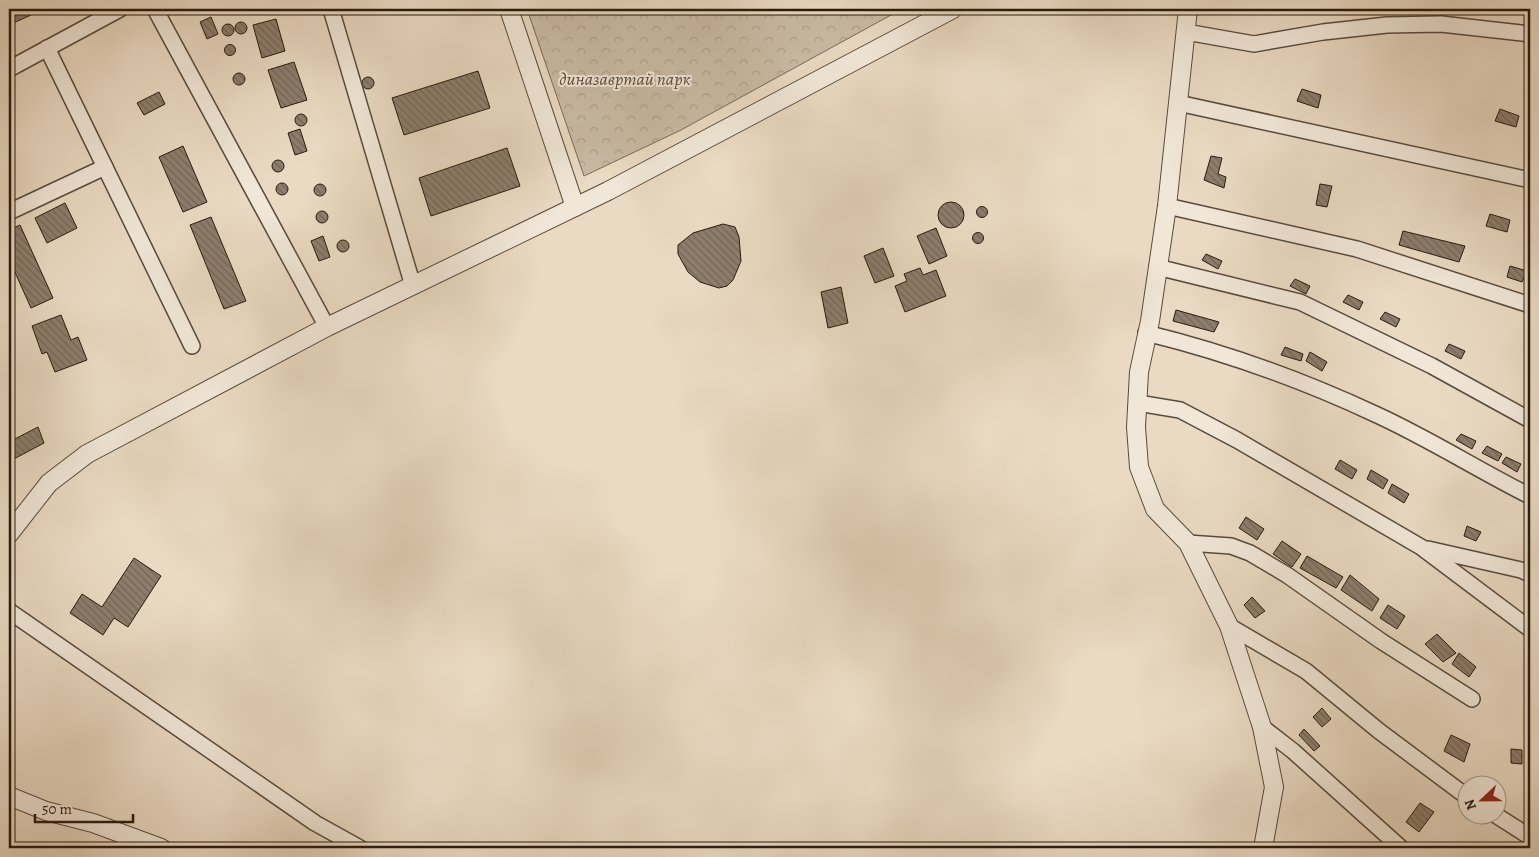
<svg xmlns="http://www.w3.org/2000/svg" width="1539" height="857" font-family="Alegreya,serif">
<defs>
<pattern id="park-crowns" width="20" height="18" patternUnits="userSpaceOnUse" patternTransform="scale(1.25)"><rect width="20" height="18" fill="#c9baa4"/><path d="M2 6a3 3 0 1 1 6 0M12 15a3 3 0 1 1 6 0" fill="none" stroke="#ad9f8c"/></pattern>
<pattern id="building-back-hatch" width="6" height="6" patternUnits="userSpaceOnUse" patternTransform="scale(1.25)"><rect width="6" height="6" fill="#8d7e6d"/><path d="M-1 5l2 2M0 0l6 6M5-1l2 2" fill="none" stroke="#736658"/></pattern>
</defs>
<rect width="100%" height="100%" fill="#eadac3"/>
<filter id="stains"><feTurbulence type="fractalNoise" baseFrequency=".004" numOctaves="4"/><feColorMatrix values="0 0 0 0 .2 0 0 0 0 .09 0 0 0 0 .02 0 0 0 .5 -.17"/></filter>
<radialGradient id="worn" r=".72"><stop offset=".6" stop-color="#630" stop-opacity="0"/><stop offset="1" stop-color="#630" stop-opacity=".3"/></radialGradient>
<path fill="url(#park-crowns)" stroke="#786a5a" d="M527,9H902L681,130L584,176Z"/>
<g fill="url(#building-back-hatch)" stroke="#281b0f">
<path d="M9,9H42V10L9,25Z"/>
<path d="M211,17L218,34L207,39L200,22Z"/>
<path d="M276,19L285,51L262,58L253,25Z"/>
<circle cx="241" cy="28" r="6"/>
<circle cx="228" cy="30" r="6"/>
<circle cx="230" cy="50" r="5.5"/>
<path d="M294,62L307,100L281,108L268,70Z"/>
<path d="M478,71L490,108L404,135L392,98Z"/>
<circle cx="239" cy="79" r="6"/>
<circle cx="368" cy="83" r="6"/>
<path d="M1302,89L1321,95L1318,108L1297,101Z"/>
<path d="M159,92L165,104L144,115L137,103Z"/>
<path d="M1500,109L1519,116L1516,127L1495,121Z"/>
<circle cx="301" cy="120" r="6"/>
<path d="M300,129L307,151L295,155L288,133Z"/>
<path d="M183,146L207,202L183,212L159,157Z"/>
<path d="M507,148L520,186L431,216L419,178Z"/>
<path d="M1211,156L1222,158L1218,174L1226,177L1224,188L1204,180Z"/>
<circle cx="278" cy="166" r="6"/>
<circle cx="282" cy="189" r="6"/>
<path d="M1320,184L1332,186L1327,207L1316,205Z"/>
<circle cx="320" cy="190" r="6"/>
<circle cx="951" cy="215" r="13"/>
<path d="M65,203L77,228L47,243L35,218Z"/>
<circle cx="982" cy="212" r="5.5"/>
<circle cx="322" cy="217" r="6"/>
<path d="M1490,214L1510,220L1507,232L1486,226Z"/>
<path d="M211,217L246,301L224,309L190,225Z"/>
<path d="M723,224L735,227L739,237L741,261L733,280L727,286L719,288L700,282L688,272L678,254V245L693,233Z"/>
<path d="M20,225L53,298L31,308L9,259V230Z"/>
<path d="M936,228L947,256L929,264L917,236Z"/>
<path d="M1403,231L1465,246L1459,262L1399,245Z"/>
<circle cx="978" cy="238" r="5.5"/>
<path d="M323,236L330,257L319,261L311,241Z"/>
<circle cx="343" cy="246" r="6"/>
<path d="M883,248L894,276L875,283L864,256Z"/>
<path d="M1206,254L1222,261L1218,269L1202,260Z"/>
<path d="M1510,266L1527,271L1522,282L1507,277Z"/>
<path d="M920,268L923,275L936,270L946,296L905,312L895,286L907,281L904,274Z"/>
<path d="M1295,279L1310,286L1306,294L1290,286Z"/>
<path d="M841,287L848,323L828,328L821,292Z"/>
<path d="M1348,295L1363,302L1359,310L1343,302Z"/>
<path d="M1176,310L1219,322L1214,332L1173,321Z"/>
<path d="M1385,312L1400,319L1396,327L1380,319Z"/>
<path d="M61,315L71,340L78,337L87,360L55,372L47,352L42,354L32,326Z"/>
<path d="M1449,344L1465,351L1461,359L1445,351Z"/>
<path d="M1285,347L1303,354L1301,361L1281,355Z"/>
<path d="M1310,352L1327,362L1322,371L1306,361Z"/>
<path d="M38,427L44,443L12,460L9,442Z"/>
<path d="M1461,434L1476,441L1472,449L1456,440Z"/>
<path d="M1487,446L1502,454L1498,461L1482,453Z"/>
<path d="M1506,457L1521,464L1517,472L1502,463Z"/>
<path d="M1340,460L1357,470L1352,479L1335,469Z"/>
<path d="M1371,470L1388,480L1383,489L1367,479Z"/>
<path d="M1392,484L1409,494L1404,503L1388,493Z"/>
<path d="M1246,517L1264,529L1257,540L1239,528Z"/>
<path d="M1467,526L1481,532L1476,541L1464,536Z"/>
<path d="M1282,541L1301,554L1292,567L1273,554Z"/>
<path d="M1307,556L1343,577L1336,588L1300,568Z"/>
<path d="M134,558L161,576L128,627L114,618L103,635L70,613L82,594L102,607Z"/>
<path d="M1350,575L1379,599L1372,611L1341,590Z"/>
<path d="M1252,597L1265,611L1255,618L1244,605Z"/>
<path d="M1388,605L1405,616L1397,629L1380,618Z"/>
<path d="M1437,634L1456,653L1443,662L1425,644Z"/>
<path d="M1459,653L1476,667L1469,677L1452,664Z"/>
<path d="M1322,708L1331,719L1322,727L1313,717Z"/>
<path d="M1304,729L1320,746L1314,751L1299,735Z"/>
<path d="M1451,735L1470,744L1464,762L1444,751Z"/>
<path d="M1511,749L1522,750V764L1511,763Z"/>
<path d="M1420,803L1434,812L1419,832L1406,822Z"/>
<path d="M9,840L25,848H9Z"/>
</g>
<g fill="none" stroke-linecap="round" stroke-linejoin="round">
<defs>
<g id="minor">
<path d="M155,9L327,327"/>
<path d="M331,9L413,286"/>
<path d="M1186,32L1254,44L1323,32L1387,25L1441,24L1530,34"/>
<path d="M47,48L192,346"/>
<path d="M9,69L120,9"/>
<path d="M1178,103L1530,180"/>
<path d="M1167,206L1357,249L1530,305"/>
<path d="M9,212L105,167"/>
<path d="M1157,267L1300,302L1432,366L1530,420"/>
<path d="M1146,333C1224,352 1302,380 1375,414C1428,438 1478,470 1530,496"/>
<path d="M1138,403L1180,410L1237,440L1421,547L1530,629"/>
<path d="M1188,543L1231,546L1250,553L1287,575L1381,641L1472,699"/>
<path d="M1428,549L1521,570L1530,574"/>
<path d="M9,611L315,823L360,848"/>
<path d="M1229,626L1306,671L1379,731L1466,796"/>
<path d="M1262,727L1293,751L1401,848"/>
<path d="M1494,814L1530,837"/>
</g>
<g id="tertiary">
<path d="M509,9L575,207"/>
<path d="M1188,9L1167,206L1150,321L1139,372L1136,427L1139,467L1155,509L1188,543L1229,626L1262,727L1274,787L1263,848"/>
<path d="M9,534L49,483L87,454L327,327L608,191L953,9"/>
<path d="M9,796L46,811L93,823L161,848"/>
</g>
</defs>
<use href="#minor" stroke="#584b3c" stroke-width="18"/>
<use href="#tertiary" stroke="#584b3c" stroke-width="20"/>
<use href="#minor" stroke="#f1e7d8" stroke-width="15"/>
<use href="#tertiary" stroke="#f1e7d8" stroke-width="18"/>
</g>
<g text-anchor="middle" dominant-baseline="central" stroke-width="4" stroke-linejoin="round" paint-order="stroke">
<g font-size="18" font-style="italic" fill="#584b3c" stroke="#f1e7d8">
<text x="625" y="79">диназавртай парк</text>
</g>
</g>
<rect width="1539" height="857" fill="none" stroke="#eadac3" stroke-width="30"/>
<rect x="10" y="10" width="1519" height="837" fill="none" stroke="#281b0f" stroke-width="2.5"/>
<rect x="15" y="15" width="1509" height="827" fill="none" stroke="#281b0f"/>
<g transform="translate(1482 800) rotate(248)"><circle r="24" fill="#f1e7d8" stroke="#a19588"/>
<path d="M0-4L9 19L0 12L-9 19Z" fill="#8f2418"/>
<text y="-8" font-size="14" font-weight="bold" text-anchor="middle" fill="#281b0f">N</text>
</g>
<path d="M35 814v8h98v-8" fill="none" stroke="#281b0f" stroke-width="2.5"/>
<text x="42" y="814" font-size="15" fill="#281b0f" stroke="#f1e7d8" stroke-width="4" paint-order="stroke">50 m</text>
<rect width="100%" height="100%" filter="url(#stains)"/>
<rect width="100%" height="100%" fill="url(#worn)"/>
</svg>
